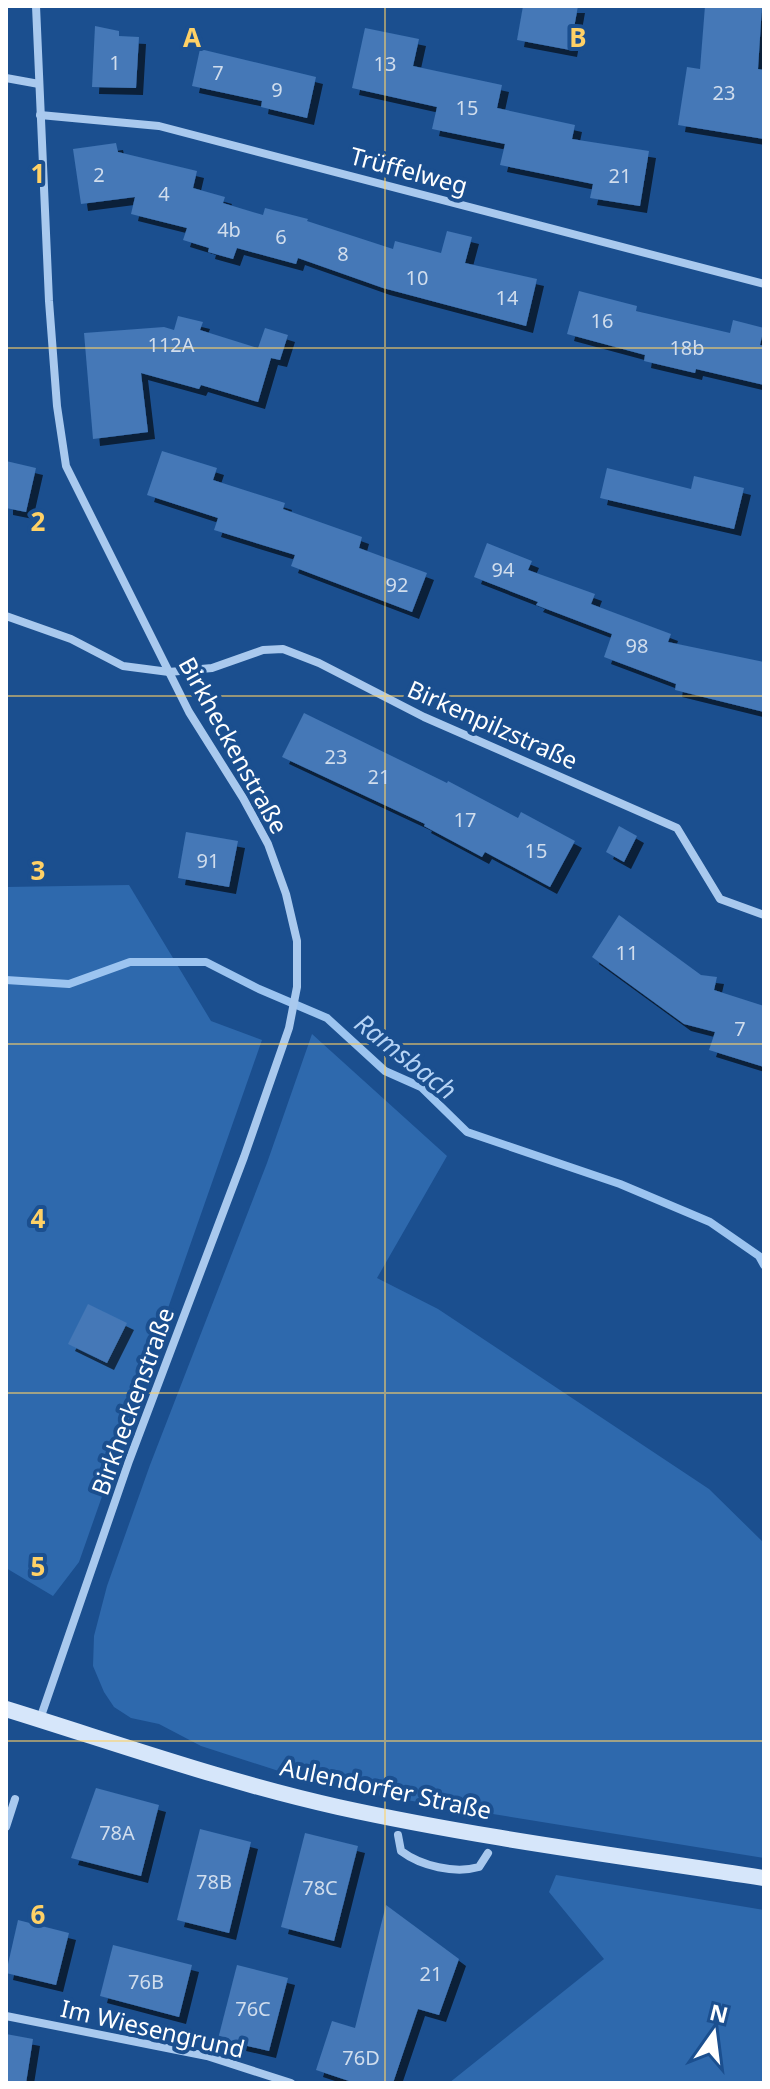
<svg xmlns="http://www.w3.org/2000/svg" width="770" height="2089" font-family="'Noto Sans',sans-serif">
<defs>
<filter id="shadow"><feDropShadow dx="7" dy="7" stdDeviation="0" flood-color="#0009"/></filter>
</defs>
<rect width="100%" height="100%" fill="#1b4f8f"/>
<g fill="#2e69ad">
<path d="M129,885L211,1021L262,1040L79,1562L53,1596L6,1568V887Z"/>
<path d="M312,1034L447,1156L377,1278L438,1309L709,1489L764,1543V1858L369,1794L288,1774L201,1746L159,1724L131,1718L114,1707L104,1692L93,1666L94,1636L107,1586L150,1465L267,1163Z"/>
<path d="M556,1875L764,1910V2083H449L604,1959L549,1892Z"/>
</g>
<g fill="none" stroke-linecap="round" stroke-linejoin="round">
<path stroke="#9cc4f0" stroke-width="8" d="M6,980L69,984L130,962H206L259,989L327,1018L385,1071L421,1087L467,1132L620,1184L710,1222L759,1256L764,1265"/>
</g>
<g fill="#4478b7" filter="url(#shadow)">
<path d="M523,6H578L570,50L517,40Z"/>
<path d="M705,6H762L758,69L764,70V139L678,125L687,67L700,69Z"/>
<path d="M95,26L119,31V36L139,37L136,88L92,87Z"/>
<path d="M365,28L419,39L413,66L502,85L497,108L575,125L572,139L649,151L640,206L590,198L593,184L500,165L505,144L432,129L437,107L352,88Z"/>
<path d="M200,49L316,77L307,118L261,107L262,101L192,86Z"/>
<path d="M116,143L118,152L197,171L193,188L225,197L223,203L263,215L265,208L308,219L307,221L393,249L395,241L441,253L447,231L472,237L465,263L537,279L526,326L383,288L298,258L296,264L237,248L233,259L208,252L209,248L183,240L187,228L131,214L135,197L81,204L73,149Z"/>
<path d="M579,291L637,306L636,311L730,333L733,320L764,328L760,345L764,346V385L696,369L695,373L644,361L645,355L567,334Z"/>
<path d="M178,316L203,322L200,330L258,348L265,328L288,335L280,360L271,358L258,402L201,385L199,389L141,373L148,432L93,439L84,333L164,327L174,330Z"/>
<path d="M162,451L217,468L213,480L285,503L283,509L362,537L359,548L427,573L412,612L291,566L295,555L214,530L218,518L147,495Z"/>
<path d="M6,461L36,468L26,512L6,508Z"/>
<path d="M607,468L691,489L694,476L744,488L734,529L600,498Z"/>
<path d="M487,543L532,561L528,570L595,594L591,604L671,634L668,642L764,662V712L675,690L676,684L604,657L612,634L536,605L538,602L474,577Z"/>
<path d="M304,713L447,783L448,781L518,818L521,812L575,841L550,887L485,852L482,857L424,826L425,824L282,757Z"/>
<path d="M619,826L637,836L624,862L606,852Z"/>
<path d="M186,832L238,841L229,887L178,878Z"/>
<path d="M619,915L701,975L717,977L714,990L764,1006V1067L709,1050L715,1032L684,1024L592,957Z"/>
<path d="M88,1304L127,1323L107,1363L68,1344Z"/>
<path d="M96,1788L159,1805L141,1876L71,1858Z"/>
<path d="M200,1829L251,1842L229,1933L177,1920Z"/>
<path d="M305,1833L358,1846L334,1941L281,1927Z"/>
<path d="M386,1905L459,1959L439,2015L418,2009L393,2083H355L316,2070L332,2021L355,2028Z"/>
<path d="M18,1920L69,1933L56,1985L6,1973Z"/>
<path d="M113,1945L192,1965L179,2017L100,1996Z"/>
<path d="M237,1965L288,1978L269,2051L218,2039Z"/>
<path d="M6,2034L33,2039L26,2083H6Z"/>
</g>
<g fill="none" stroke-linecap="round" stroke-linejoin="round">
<g stroke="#a9c9ee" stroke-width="8">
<path d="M36,6L49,301L57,406L66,466L189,712L243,798L268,844L286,894L297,941V987L289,1028L244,1157L129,1461L40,1719"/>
<path d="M6,78L39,84"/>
<path d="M40,115L159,126L764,284"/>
<path d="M6,616L71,639L123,666L169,672L212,668L263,650L283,649L319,663L424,717L677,828L720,899L764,915"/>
<path d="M6,1827L15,1799"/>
<path d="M398,1835L401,1851C421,1866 455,1874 479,1867L488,1853"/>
<path d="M6,2016L207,2056L291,2083"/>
</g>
<path stroke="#d6e6fa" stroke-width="16" d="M6,1709C116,1743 226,1782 338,1807C479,1838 622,1856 764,1878"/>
</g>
<path fill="none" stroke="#ffd166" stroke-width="2" stroke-opacity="0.55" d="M385,6V2083M6,348H764M6,696H764M6,1044H764M6,1393H764M6,1741H764"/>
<g text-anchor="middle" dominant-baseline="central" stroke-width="8" stroke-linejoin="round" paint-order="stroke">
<g font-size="20" fill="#d0dded">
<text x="115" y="62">1</text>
<text x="385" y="63">13</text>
<text x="218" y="72">7</text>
<text x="277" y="89">9</text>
<text x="724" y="92">23</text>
<text x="467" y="107">15</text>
<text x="99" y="174">2</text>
<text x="620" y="175">21</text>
<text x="164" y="193">4</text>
<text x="229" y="229">4b</text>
<text x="281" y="236">6</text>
<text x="343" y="253">8</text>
<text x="417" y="277">10</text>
<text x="507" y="297">14</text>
<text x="602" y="320">16</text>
<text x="171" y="344">112A</text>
<text x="687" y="347">18b</text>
<text x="503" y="569">94</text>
<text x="397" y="584">92</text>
<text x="637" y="645">98</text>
<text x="336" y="756">23</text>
<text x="379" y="776">21</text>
<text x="465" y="819">17</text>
<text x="536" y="850">15</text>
<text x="208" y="860">91</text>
<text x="627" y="952">11</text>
<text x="740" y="1028">7</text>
<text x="117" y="1832">78A</text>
<text x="214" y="1881">78B</text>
<text x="320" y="1887">78C</text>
<text x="431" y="1973">21</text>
<text x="146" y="1981">76B</text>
<text x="253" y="2008">76C</text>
<text x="361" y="2057">76D</text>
</g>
<g font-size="24" fill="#fff" stroke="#1b4f8f">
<text transform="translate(409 170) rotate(15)">Trüffelweg</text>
<text transform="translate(493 724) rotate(24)">Birkenpilzstraße</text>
<text transform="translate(234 745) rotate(61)">Birkheckenstraße</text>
<text transform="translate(132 1401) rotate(-70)">Birkheckenstraße</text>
<text transform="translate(386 1788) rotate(12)">Aulendorfer Straße</text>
<text transform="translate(153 2028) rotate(13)">Im Wiesengrund</text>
</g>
<g font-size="26" font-style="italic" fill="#b5d3f5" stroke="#1b4f8f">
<text transform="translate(406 1056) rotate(38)">Ramsbach</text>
</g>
</g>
<g font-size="26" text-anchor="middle" font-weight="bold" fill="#ffd166" stroke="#1b4f8f" stroke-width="8" stroke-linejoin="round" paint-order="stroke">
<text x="192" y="47">A</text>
<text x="578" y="47">B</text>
<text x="38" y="183">1</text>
<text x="38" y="531">2</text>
<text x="38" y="880">3</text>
<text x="38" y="1228">4</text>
<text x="38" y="1576">5</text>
<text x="38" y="1924">6</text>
</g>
<rect width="770" height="2089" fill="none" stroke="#ffffff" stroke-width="16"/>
<g transform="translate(714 2033) rotate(14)" stroke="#1b4f8f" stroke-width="6" paint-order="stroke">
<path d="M0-6L14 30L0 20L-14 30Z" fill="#ffffff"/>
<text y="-12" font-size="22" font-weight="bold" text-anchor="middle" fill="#ffffff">N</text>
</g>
</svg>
